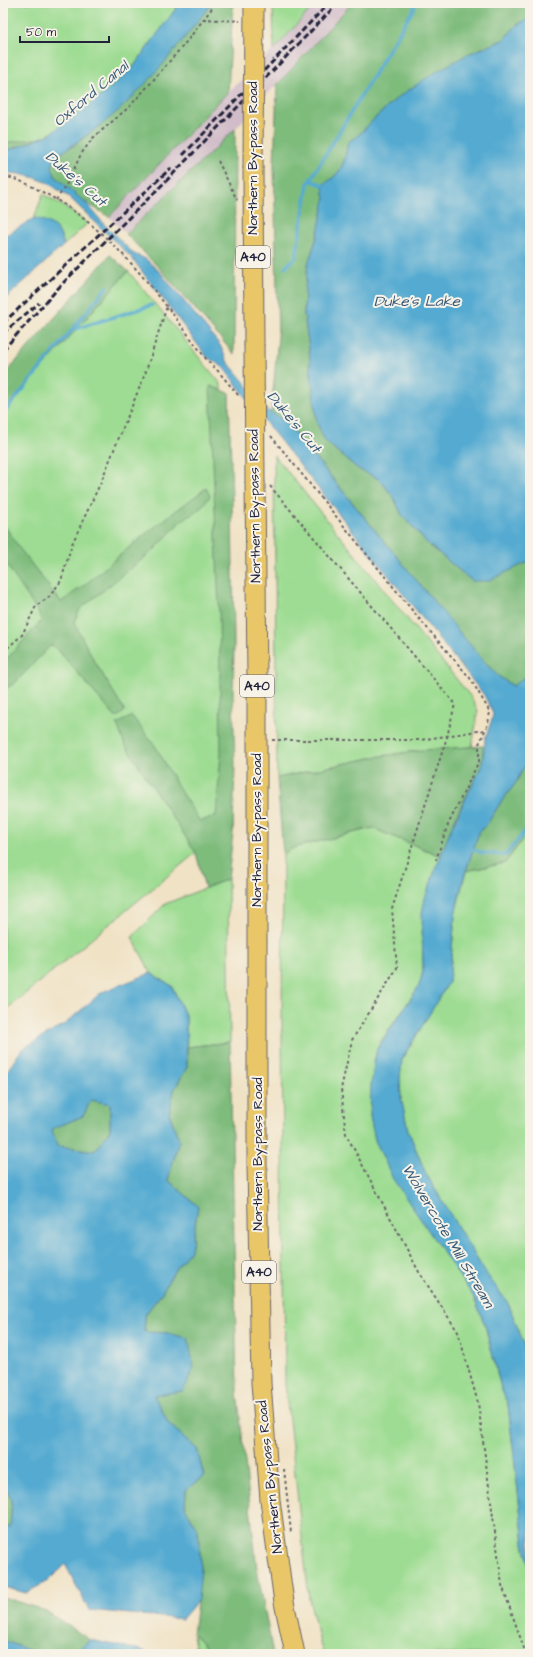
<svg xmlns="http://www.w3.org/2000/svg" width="533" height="1657" font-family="'Architects Daughter',sans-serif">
<rect width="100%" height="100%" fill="#f7f3e8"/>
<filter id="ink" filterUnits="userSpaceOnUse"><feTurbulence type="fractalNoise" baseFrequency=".025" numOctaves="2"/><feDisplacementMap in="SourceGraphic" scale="8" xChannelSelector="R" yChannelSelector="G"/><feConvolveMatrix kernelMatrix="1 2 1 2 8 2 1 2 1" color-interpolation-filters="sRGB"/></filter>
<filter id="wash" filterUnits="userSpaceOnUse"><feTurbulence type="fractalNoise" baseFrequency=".012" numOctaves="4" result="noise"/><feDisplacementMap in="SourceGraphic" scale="16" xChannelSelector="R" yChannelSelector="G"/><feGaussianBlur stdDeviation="0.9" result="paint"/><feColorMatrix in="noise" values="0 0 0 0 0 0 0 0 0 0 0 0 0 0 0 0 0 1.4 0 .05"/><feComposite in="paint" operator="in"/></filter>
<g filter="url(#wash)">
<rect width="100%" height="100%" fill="#f0e2c5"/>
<path fill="#d1bdc9" d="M316,3H352L235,129L126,234L109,217L228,92L281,43Z"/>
<g fill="#9ddc92" stroke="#607f66">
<path d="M3,3H180L131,70L96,100L50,134L32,142L3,152Z"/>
<path d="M273,3H316L274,50Z"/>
<path d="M43,194L62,205L88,223L64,245C58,226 53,223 34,218Z"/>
<path d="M128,271L221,384L222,480L233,832L203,847L3,1012V412Z"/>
<path d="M274,455L471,697L478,711L472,747L423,750L375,757L277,778Z"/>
<path d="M372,828L441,856L432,878L422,928L423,971L419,986L381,1041L377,1049L374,1061L370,1116L375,1140L381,1153L473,1296L485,1325L501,1388L508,1405L524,1543L530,1571V1654H323L309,1599L285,1384L282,1026L283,854L293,848Z"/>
<path d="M530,829V1368L522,1339L508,1303L485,1273L426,1174L408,1130L401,1098L400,1079L402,1059L449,982L455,915L466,871L505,863Z"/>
<path d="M228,879L230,1042L187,1047L186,1017L172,986L151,973L132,937L165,904Z"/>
<path d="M193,1634L214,1654H196Z"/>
</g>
<g fill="#7ebc7c" stroke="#506f5c">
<path d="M212,3H233L228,92L109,217C95,207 52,185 52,166C52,163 53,160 55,158C59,153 67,149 73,146C79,142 86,136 92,131C141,93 174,52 212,3Z"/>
<path d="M352,3H530V18L517,25L503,40L468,54L397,98L371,122L360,134L348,142C344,164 343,172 323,185L325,200L317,237L308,264L305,288L304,314L309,348L311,374L317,423L325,441L358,469L379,479L393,496L402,515L428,544L472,581L513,568L530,561V673L513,686L498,676L468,644L284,419L271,413L278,337L274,166L277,85Z"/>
<path d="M235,129L234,354L161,270L126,234Z"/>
<path d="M41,138L3,152V143Z"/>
<path d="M110,255L128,271L3,412V376Z"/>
<path d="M210,386L229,393L232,501L234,643L233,697L235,765L233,832L228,879L205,888L196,853L124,743L117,724L132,716L156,747L182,794L200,821L216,816L221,753L219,612Z"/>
<path d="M206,488L210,496L199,510L181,521L155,549L80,609L74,622L92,657L125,711L116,718L57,649L51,645L15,683L3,690V663L42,620L38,612L12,573L3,557V523L20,549L61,602L87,583L139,539Z"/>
<path d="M483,746L482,765L456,816L441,856L372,828L293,848L283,854L277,778L375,757L423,750Z"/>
<path d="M530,757V829L505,863L466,871L479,832L487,824L501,802L515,784Z"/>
<path d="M230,1042L237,1391L257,1569L273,1654H214L193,1634L201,1569L198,1531L185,1507L186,1490L204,1476L197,1449L169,1424L154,1395L167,1333L145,1332L144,1316L161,1294L176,1268L191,1250L198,1206L168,1180L179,1140L169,1113L174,1090L187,1067V1047Z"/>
<path d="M91,1100L110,1103V1130L95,1151L57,1146L52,1129L83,1116Z"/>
<path d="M3,1484L12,1500L10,1528L3,1526Z"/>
<path d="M3,1597L46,1611L90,1640L74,1654H38L3,1640Z"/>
</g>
<g fill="#55aad1" stroke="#3c6686" fill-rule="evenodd">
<path d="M180,3H212C183,40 154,78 119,110C99,128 76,142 55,158L52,167L55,176L89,206L102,222L134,254L146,259L160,272L220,345L227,361L268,411L283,419L486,664L498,676L513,686L530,673V757L515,784L501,802L487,824L479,832L463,880L455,915L449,982L402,1059L400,1079L401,1098L408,1130L426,1174L485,1272L508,1303L522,1339L530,1368V1571L524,1543L508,1405L501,1388L485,1325L473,1296L393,1179L375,1140L370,1116L371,1084L377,1049L419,986L423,971L422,913L425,898L450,831L482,765L485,739L492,719L493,713L484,695L270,428L223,367L207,357L131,257L69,197L48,183L36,178L20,174L3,172V152L32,142L50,134L96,100L131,70Z"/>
<path d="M530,18V561L488,581H472L428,544L402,515L393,496L379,479L358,469L325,441L317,423L311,374L309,348L304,314L305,288L308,264L317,237L325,200L323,185C343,172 344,164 348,142L360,134L371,122L397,98L434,73L468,54L503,40L517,25Z"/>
<path d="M34,218C53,223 58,226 64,245L3,301V235L8,234Z"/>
<path d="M151,973L172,986L186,1017L187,1067L174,1090L169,1113L179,1140L168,1180L198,1206L191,1250L176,1268L161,1294L144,1316L145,1332L167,1333L188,1338L194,1368L183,1391L154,1395L169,1424L197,1449L204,1477L186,1490L185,1507L198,1531L201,1569L198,1600L182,1619L89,1610L65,1564L48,1581L26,1593L3,1587V1526L10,1528L12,1500L3,1484V1077L22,1049L65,1024L102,992ZM91,1100L110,1104V1130L95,1151L57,1146L52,1129L83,1116Z"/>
<path d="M3,1640L38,1654H3Z"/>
<path d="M90,1640L141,1650L153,1654H74Z"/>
</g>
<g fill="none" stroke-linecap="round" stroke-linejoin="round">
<g stroke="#55aad1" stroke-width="3.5">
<path d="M310,180L323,185"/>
<path d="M285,267L296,257L308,184L417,3"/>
<path d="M72,330L152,305"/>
<path d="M3,414L107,287"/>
<path d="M470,848L482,853L506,855L526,830L530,817"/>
</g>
</g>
</g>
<g filter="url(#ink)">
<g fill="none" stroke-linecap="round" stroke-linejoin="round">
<defs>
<g id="highway">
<path d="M253,169L254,344"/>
<path d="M255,483L257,677V1164L261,1383L270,1500L284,1602L295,1654"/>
</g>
</defs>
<use href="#highway" stroke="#6a656b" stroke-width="21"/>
<g stroke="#6a656b" stroke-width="2" stroke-dasharray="3 3" stroke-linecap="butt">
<path d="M203,19L240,21"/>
<path d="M218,161L237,200"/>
<path d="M3,176C20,179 35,188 50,196C117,234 162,300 207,360L218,371L239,396"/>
<path d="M56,200L68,182L81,154L93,138L129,107L149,85L187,41L216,3"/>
<path d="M271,436L416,615L470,678L490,712L488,724L479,744V761L447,827L436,860"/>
<path d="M270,486L455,704L447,737L392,909L397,968L352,1040L341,1089L346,1134L419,1272L458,1332L478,1403L502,1585L526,1654"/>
<path d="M3,652L22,635L36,606L49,597L61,581L72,544L100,484L145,374L167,306"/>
<path d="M272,740H420L484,730"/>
<path d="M284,1469L291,1532"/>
</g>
<use href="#highway" stroke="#e9c769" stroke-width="19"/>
<g stroke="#22223b" stroke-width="3" stroke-dasharray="6 3" stroke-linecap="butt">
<path d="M183,155L329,3"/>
<path d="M3,323L171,168"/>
<path d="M3,333L39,303"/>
<path d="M3,350L62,284L171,176L338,3"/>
</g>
<defs>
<g id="highway-bridge">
<path d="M253,169L254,3"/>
<path d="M254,344L255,483"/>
</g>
</defs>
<use href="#highway-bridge" stroke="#6a656b" stroke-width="21" stroke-linecap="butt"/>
<use href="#highway-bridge" stroke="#e9c769" stroke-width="19"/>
</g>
</g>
<g text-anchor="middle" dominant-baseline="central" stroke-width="4" stroke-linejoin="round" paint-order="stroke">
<g fill="#f7f3e8" stroke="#62616f" stroke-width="1">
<rect x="236" y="246" width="34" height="22" rx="3"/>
<rect x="240" y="675" width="34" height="22" rx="3"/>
<rect x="242" y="1261" width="34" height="22" rx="3"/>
</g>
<g font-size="13" font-weight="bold" fill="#22223b">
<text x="253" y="257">A40</text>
<text x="257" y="686">A40</text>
<text x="259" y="1272">A40</text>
</g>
<g font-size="14" fill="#22223b" stroke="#f7f3e8">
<text transform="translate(253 158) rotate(-90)">Northern By-pass Road</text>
<text transform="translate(255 506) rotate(-91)">Northern By-pass Road</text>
<text transform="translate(257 830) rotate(-90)">Northern By-pass Road</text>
<text transform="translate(258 1154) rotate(-90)">Northern By-pass Road</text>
<text transform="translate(270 1477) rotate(-96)">Northern By-pass Road</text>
</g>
<g font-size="15" font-style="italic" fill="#365877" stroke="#f7f3e8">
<text transform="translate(91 94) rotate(-40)">Oxford Canal</text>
<text transform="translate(76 179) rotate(41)">Duke's Cut</text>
<text x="417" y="301">Duke's Lake</text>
<text transform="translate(294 422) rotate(50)">Duke's Cut</text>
<text transform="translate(448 1236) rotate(59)">Wolvercote Mill Stream</text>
</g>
</g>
<rect width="533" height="1657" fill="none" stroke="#f7f3e8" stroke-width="16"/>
<path d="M20 36v6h89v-6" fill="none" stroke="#22223b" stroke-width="2"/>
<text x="26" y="36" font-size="12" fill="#22223b" stroke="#f7f3e8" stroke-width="3" paint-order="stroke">50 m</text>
</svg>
